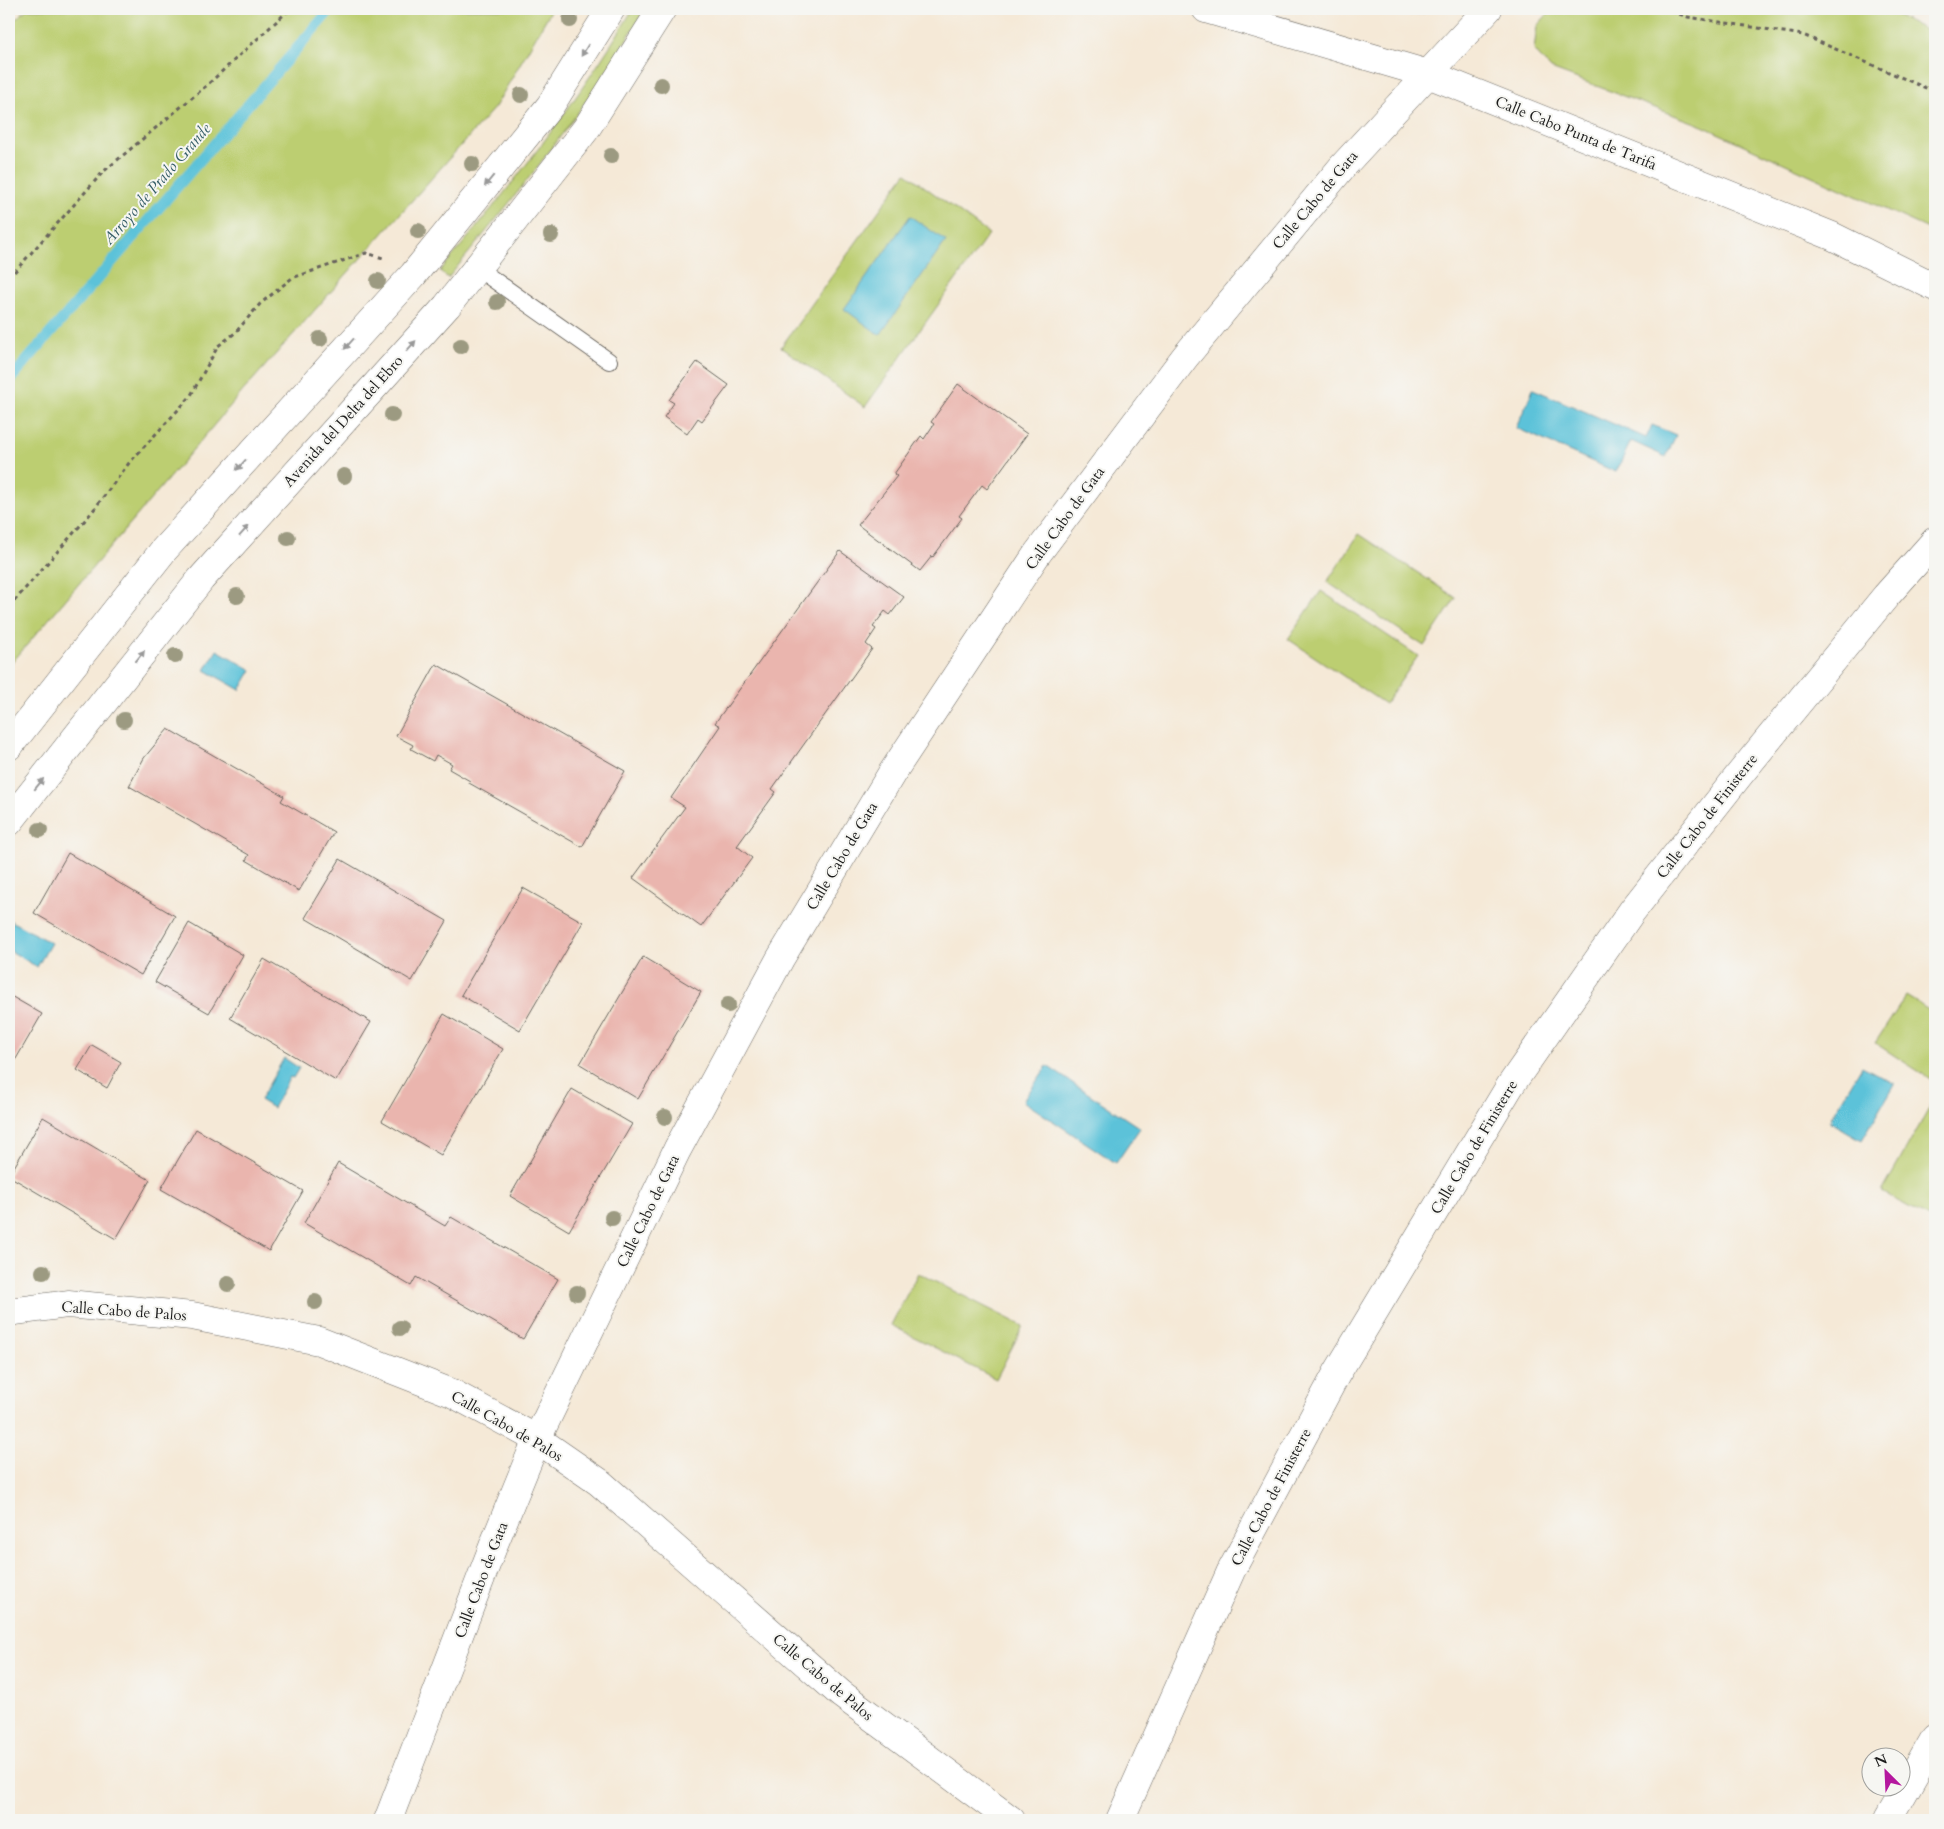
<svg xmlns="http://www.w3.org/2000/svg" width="1944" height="1829" font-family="Cardo,serif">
<rect width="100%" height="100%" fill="#f6f6f2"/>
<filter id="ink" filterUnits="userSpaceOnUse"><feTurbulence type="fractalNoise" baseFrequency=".02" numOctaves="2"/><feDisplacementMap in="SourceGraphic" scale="10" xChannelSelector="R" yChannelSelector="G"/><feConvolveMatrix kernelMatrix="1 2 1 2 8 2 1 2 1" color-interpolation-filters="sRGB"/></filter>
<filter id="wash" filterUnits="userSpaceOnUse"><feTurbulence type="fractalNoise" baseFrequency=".0096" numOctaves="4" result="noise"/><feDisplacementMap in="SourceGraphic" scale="20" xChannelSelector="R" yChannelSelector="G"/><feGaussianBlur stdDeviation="1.12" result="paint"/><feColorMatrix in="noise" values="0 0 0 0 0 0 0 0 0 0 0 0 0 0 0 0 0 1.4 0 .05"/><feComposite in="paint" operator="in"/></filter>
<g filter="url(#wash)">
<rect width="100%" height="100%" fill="#f5e9d7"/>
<g fill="#bcce71" stroke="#6c7546">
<path d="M27,9H552L495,107L243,391L9,666V23L10,24Z"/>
<path d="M633,9H645C589,106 519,192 448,278L440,271C510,188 577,103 633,9Z"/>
<path d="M1374,9H1435C1414,18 1396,15 1374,9Z"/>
<path d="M1552,9H1886L1935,35V232L1698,124L1551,69L1534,50L1537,26Z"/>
<path d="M906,173L989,234L865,407L781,347Z"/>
<path d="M1359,534L1456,598L1424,646L1327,582Z"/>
<path d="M1321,591L1418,656L1385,704L1288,639Z"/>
<path d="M1906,996L1935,1014V1082L1875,1043Z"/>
<path d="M1935,1098V1215L1932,1220L1882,1192Z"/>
<path d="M918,1273L1023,1326L996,1379L891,1325Z"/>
</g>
<g fill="#5cc2d9" stroke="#3c6f7a">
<path d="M910,216L946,241L880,335L844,309Z"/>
<path d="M1533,389L1646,438L1652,425L1676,435L1666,457L1631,441L1616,472L1516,428Z"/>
<path d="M217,650L252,670L240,690L205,670Z"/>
<path d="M9,920L51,943L37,967L9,950Z"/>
<path d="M284,1058L299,1068L293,1078L290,1077L273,1108L260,1100Z"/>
<path d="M1047,1066L1140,1128L1116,1163L1023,1101Z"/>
<path d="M1862,1066L1895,1084L1862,1140L1829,1121Z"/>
</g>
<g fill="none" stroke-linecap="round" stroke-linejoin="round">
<path stroke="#5cc2d9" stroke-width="11" d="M9,381L331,9"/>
</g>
<g id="blocks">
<g fill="#eab5ae">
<path d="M697,362L729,385L702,421L698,418L687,434L664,417L674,403L669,400Z"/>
<path d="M958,384L1027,434L987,489L982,485L959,516L962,518L933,557L932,556L920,571L858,525L897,476L894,474L921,436L924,439L934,424L931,422Z"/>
<path d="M840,551L904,597L890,615L885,611L873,627L876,629L866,644L872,649L772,789L776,792L737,846L752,858L701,927L633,878L685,807L671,798L720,726L715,723Z"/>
<path d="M436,664L625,771L582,847L469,783L470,781L449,769L452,764L436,755L433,761L411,749L413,745L396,736Z"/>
<path d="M168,729L284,796L281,801L334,832L299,891L246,860L249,855L129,786L144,758Z"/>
<path d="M68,853L175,916L141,975L34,913Z"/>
<path d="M340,859L447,921L412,981L305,918Z"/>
<path d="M523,888L583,922L520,1030L461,995Z"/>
<path d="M189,923L243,955L209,1013L155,982Z"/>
<path d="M643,957L701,992L638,1099L580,1064Z"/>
<path d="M264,959L371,1022L336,1081L230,1018Z"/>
<path d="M9,995L42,1014L9,1071Z"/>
<path d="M444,1014L503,1049L441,1155L382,1121Z"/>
<path d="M92,1045L121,1062L107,1088L77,1070Z"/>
<path d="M572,1089L632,1124L569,1231L510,1196Z"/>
<path d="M43,1117L150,1180L116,1239L9,1176Z"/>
<path d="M196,1129L303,1191L269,1251L161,1189Z"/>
<path d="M338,1163L445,1226L451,1217L558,1279L523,1339L416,1277L411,1286L304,1223Z"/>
</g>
</g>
</g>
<g filter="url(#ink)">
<use href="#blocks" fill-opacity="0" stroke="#68645d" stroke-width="1"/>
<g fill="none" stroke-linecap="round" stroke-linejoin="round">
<defs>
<path id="lane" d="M477,268L609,361"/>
<g id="street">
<path d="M1206,9L1428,74L1832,236L1935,287"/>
<path d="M9,746L163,551L413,275L550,106L611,9"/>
<path d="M9,822L201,579L447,306L586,129L662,9"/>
<path d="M9,1312L68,1304L192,1316L319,1341L452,1393L537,1439L599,1482L841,1694L1011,1820"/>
<path d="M388,1820L494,1544L537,1439L677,1150L780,959L892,773L1037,554L1185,357L1343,166L1488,9"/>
<path d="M1120,1820L1231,1571L1337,1373L1510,1086L1632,911L1740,774L1886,596L1935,541"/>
<path d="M1888,1820L1935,1738"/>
</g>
</defs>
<use href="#lane" stroke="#68645d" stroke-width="18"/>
<use href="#street" stroke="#68645d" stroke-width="29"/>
<g stroke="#68645d" stroke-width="3" stroke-dasharray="4 4" stroke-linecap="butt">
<path d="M1664,9L1688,17L1803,35L1935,92"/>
<path d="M9,278L103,172L206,86L290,9"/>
<path d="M9,607L92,512L129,463L190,397L218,346L235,333L260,304L292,278L366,253L383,258"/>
</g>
<use href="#lane" stroke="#fff" stroke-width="16"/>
<use href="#street" stroke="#fff" stroke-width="28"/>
</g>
<g fill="#9c9a81">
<circle cx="570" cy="20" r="8"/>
<circle cx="661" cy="85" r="8"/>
<circle cx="521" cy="95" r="8"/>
<circle cx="611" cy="156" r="8"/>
<circle cx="472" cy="164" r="8"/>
<circle cx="418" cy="231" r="8"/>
<circle cx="551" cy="235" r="8"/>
<circle cx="378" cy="281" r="8"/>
<circle cx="497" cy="302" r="8"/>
<circle cx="320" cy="339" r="8"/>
<circle cx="461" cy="346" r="8"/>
<circle cx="392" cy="415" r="8"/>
<circle cx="344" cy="476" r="8"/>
<circle cx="288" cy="538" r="8"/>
<circle cx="237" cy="596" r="8"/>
<circle cx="175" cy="656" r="8"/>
<circle cx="124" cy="720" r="8"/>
<circle cx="40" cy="830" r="8"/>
<circle cx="728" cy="1005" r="8"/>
<circle cx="665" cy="1117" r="8"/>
<circle cx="612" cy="1218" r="8"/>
<circle cx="43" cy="1272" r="8"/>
<circle cx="228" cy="1284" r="8"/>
<circle cx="577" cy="1293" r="8"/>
<circle cx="315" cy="1302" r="8"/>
<circle cx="400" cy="1328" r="8"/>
</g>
<defs><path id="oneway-solid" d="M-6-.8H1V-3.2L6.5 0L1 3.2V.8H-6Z" transform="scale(1.25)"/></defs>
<g fill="#999">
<use href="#oneway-solid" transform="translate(585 50) rotate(122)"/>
<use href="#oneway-solid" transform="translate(489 181) rotate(129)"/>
<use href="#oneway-solid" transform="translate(349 344) rotate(132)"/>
<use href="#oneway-solid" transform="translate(411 346) rotate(-48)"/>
<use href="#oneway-solid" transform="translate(241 465) rotate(132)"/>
<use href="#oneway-solid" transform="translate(244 531) rotate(-48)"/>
<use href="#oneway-solid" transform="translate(140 656) rotate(-52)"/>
<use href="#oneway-solid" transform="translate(39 784) rotate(-51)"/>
</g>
</g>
<g text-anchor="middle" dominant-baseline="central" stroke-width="4" stroke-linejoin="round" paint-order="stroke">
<g font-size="15" fill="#1c1c1c" stroke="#f6f6f2">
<text transform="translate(1576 133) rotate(22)">Calle Cabo Punta de Tarifa</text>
<text transform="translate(1315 200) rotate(-50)">Calle Cabo de Gata</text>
<text transform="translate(343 421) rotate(-48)">Avenida del Delta del Ebro</text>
<text transform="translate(1065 518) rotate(-54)">Calle Cabo de Gata</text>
<text transform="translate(1707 816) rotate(-52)">Calle Cabo de Finisterre</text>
<text transform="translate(842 856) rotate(-59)">Calle Cabo de Gata</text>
<text transform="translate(1474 1147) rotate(-59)">Calle Cabo de Finisterre</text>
<text transform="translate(648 1211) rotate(-64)">Calle Cabo de Gata</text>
<text transform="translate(124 1311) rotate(4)">Calle Cabo de Palos</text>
<text transform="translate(507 1426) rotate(30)">Calle Cabo de Palos</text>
<text transform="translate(1271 1497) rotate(-62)">Calle Cabo de Finisterre</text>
<text transform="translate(481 1580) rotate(-69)">Calle Cabo de Gata</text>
<text transform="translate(823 1677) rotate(40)">Calle Cabo de Palos</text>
</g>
<g font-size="16" font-style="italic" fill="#365e68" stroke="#f6f6f2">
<text transform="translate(157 184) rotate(-49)">Arroyo de Prado Grande</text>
</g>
</g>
<rect width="1944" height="1829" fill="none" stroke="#f6f6f2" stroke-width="30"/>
<g transform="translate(1886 1772) rotate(336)"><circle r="24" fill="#f6f6f2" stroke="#9f9f9c"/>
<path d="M0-4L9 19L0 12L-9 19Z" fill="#b5179e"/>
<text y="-8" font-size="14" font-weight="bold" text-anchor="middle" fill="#1c1c1c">N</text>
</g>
</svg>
